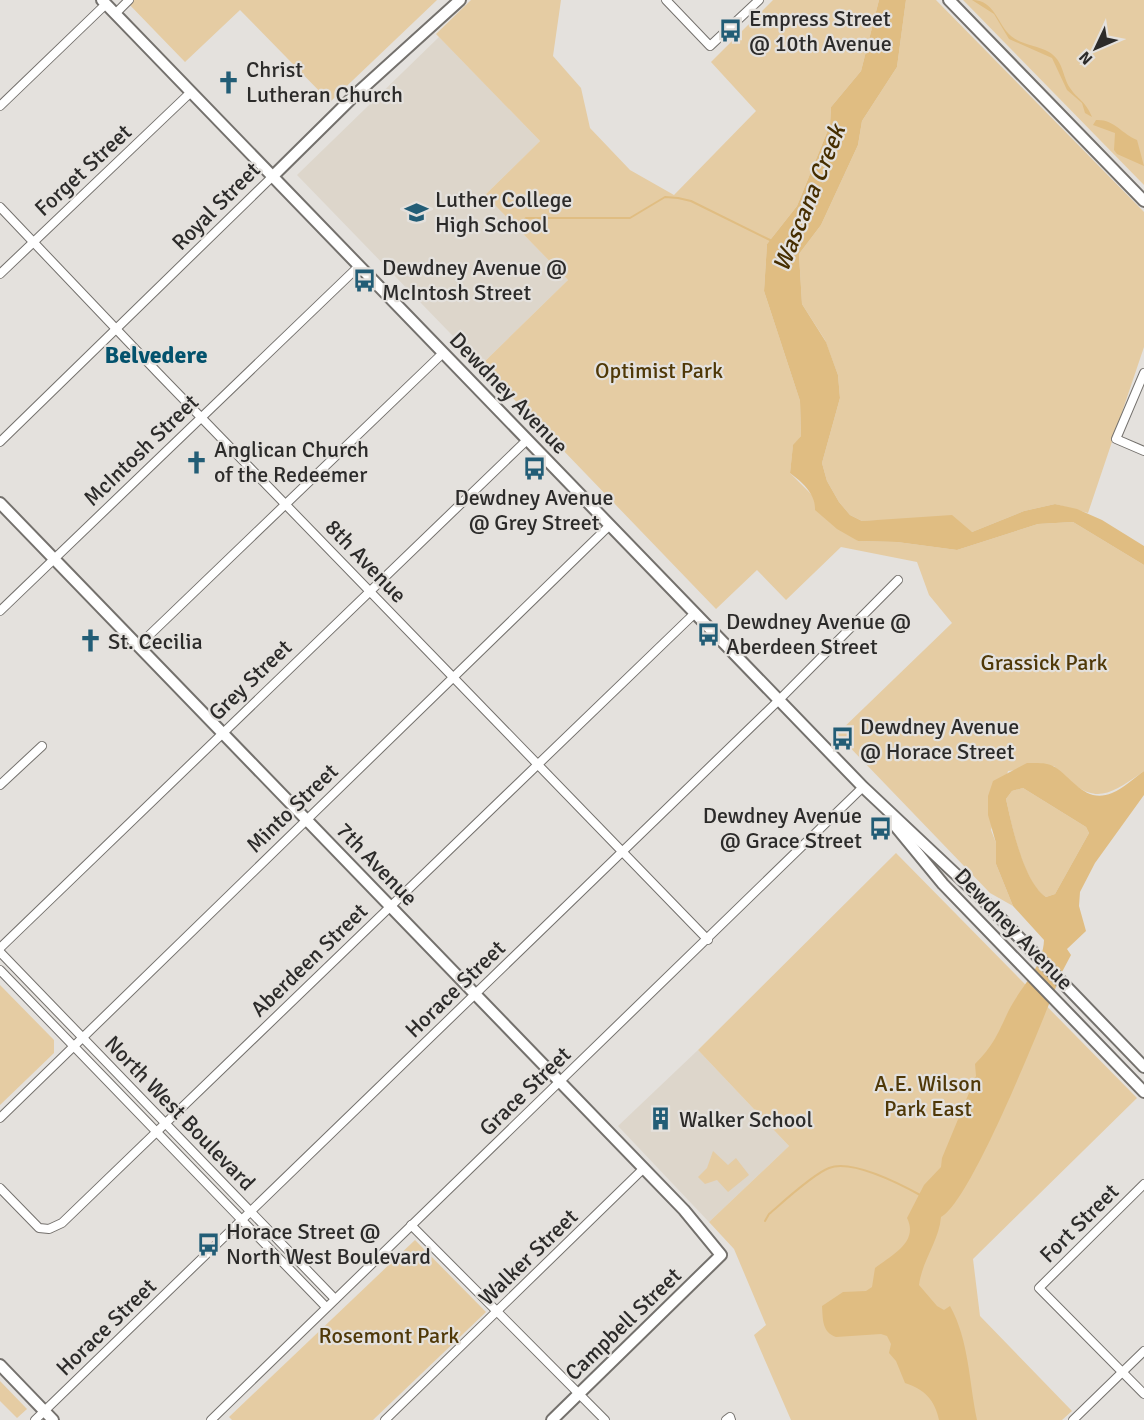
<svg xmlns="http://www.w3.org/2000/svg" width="1144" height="1420" font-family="Signika,sans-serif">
<rect width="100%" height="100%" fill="#e4e1dd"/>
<g fill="#ddd6cb">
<path d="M439,37L540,141L485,195L568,280L481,365L297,175Z"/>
<path d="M698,1050L789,1146L709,1222L618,1126Z"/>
</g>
<g fill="#e5cca3">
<path d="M125,0H437L330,102L240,10L185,62Z"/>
<path d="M471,0H561L553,56L581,88L590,128L630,170L674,195L756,111L711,62L773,0H879L861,71L831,107L830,125L797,206L767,244L764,291L800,401L801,436L793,446L790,473L858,541L897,542L957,550L1038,524L1073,522L1144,565V771C1103,800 1092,805 1054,766L1008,771L991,830L996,843V864L1013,906L990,893L837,734L952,623L929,595L917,562L841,547L786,600L757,570L716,609L481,365L568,280L485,195L540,141L436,34Z"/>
<path d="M906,0H936L1144,212V347L1088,513L1055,504L1024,511L972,532L887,520L862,521L850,515L839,502L827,481L822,463L840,398L838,375L825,340L802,304L799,254L821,225L858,145L862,121L897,67Z"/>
<path d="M963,0H1144V185Z"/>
<path d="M1023,788L1086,827L1089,833L1055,894L1046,897C1022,881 1012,825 1006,799L1012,791Z"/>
<path d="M896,853L1137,1098L973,1259L980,1316L1072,1411L1062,1420H791L754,1335L766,1325L734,1249L709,1222L789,1146L698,1050Z"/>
<path d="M0,985L54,1040V1053L0,1105Z"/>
<path d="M713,1151L728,1165L736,1158L749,1175L728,1192L717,1180L705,1184L698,1177L707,1168Z"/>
<path d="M415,1240L486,1312L373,1420H232L229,1417Z"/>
<path d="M0,1381L27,1409L17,1418L0,1401Z"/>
</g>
<g fill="#e0bd82" fill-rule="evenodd">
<path d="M879,0H906L897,67L862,121L858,145L821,225L799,254L802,304L826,342L838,375L840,398L822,463L827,481L839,502L850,515L862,521L952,515L972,532L1024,511L1055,504L1077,509L1102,520L1144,546V565L1073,522L1038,524L957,550L897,542L858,541L837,529L815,510C816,494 802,482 790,473L793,445L801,436L800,401L764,291L767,244L797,206L830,125L831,107L861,71Z"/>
<path d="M972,0C995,0 997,24 1011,36C1022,45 1037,45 1049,52C1064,61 1062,76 1070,88C1078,100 1085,100 1092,117L1085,113L1082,103L1067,90L1052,58L1009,39L994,14Z"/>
<path d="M1096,120C1114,119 1122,134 1137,140L1144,166L1117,154L1114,150L1115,133L1093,125Z"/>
<path d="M1027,763C1037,763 1047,762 1055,767C1073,779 1086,804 1112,793C1124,788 1134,778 1144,771V795L1095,863L1080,892L1079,906L1086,931L1067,949L1071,955L1062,972C1045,1014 972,1201 941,1217C939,1241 922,1261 919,1285L937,1306L944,1310L950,1306C969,1340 969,1382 977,1420H939C935,1400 924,1389 905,1383L896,1361L889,1353L891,1344L887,1336L881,1334L836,1337C822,1332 823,1320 822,1306L843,1292L866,1291L872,1287L875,1268C892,1255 919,1242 907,1218L924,1185L941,1167L942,1158L976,1076L975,1064C994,1045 998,1033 1009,1010C1021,986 1043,968 1044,940L1013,906L996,864V843L988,815V796L993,781ZM1023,788L1086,827L1089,833L1055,894L1046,897C1023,881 1012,825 1006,799L1012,791Z"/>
</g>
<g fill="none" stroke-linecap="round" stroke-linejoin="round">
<g stroke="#e0bd82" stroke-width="2">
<path d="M515,228L526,218H630L665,197L678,198L691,201L770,240"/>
<path d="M765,1221L769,1214C783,1202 813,1174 829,1168C852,1159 900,1184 922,1196"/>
</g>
<defs>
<g id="street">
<path d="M666,0L710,46L759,0"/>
<path d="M115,14L129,0"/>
<path d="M0,106L106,4"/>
<path d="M0,207L158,373L708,940"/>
<path d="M0,274L191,92"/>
<path d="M1144,373L1116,439L1144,451"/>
<path d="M0,442L273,176"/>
<path d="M0,611L359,266"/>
<path d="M138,646L443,353"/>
<path d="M0,785L42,746"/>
<path d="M0,948L527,440"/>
<path d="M0,952L335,1299"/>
<path d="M0,970L326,1307"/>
<path d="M0,1118L610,525"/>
<path d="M1144,1184L1039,1288L1144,1394"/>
<path d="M0,1188L39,1228L49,1229L62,1223L695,613"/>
<path d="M411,1225L605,1420"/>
<path d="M35,1420L779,700L898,580"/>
<path d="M211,1420L863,787"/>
<path d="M385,1420L644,1168"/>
<path d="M726,1420L730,1417L731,1420"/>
<path d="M1073,1420L1144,1351"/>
</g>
<g id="secondary">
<path d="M102,0L863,787L981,898L1144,1067"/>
<path d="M949,0L1144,201"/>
<path d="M273,176L354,96L460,0"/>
<path d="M0,503L684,1210L721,1255L552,1420"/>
<path d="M892,822L943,884L1144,1092"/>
<path d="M0,1365L53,1420"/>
</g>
</defs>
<use href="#street" stroke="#74716d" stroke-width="10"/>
<use href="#secondary" stroke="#74716d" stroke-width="14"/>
<use href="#street" stroke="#fff" stroke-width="8"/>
<use href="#secondary" stroke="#fff" stroke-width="10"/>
</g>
<defs>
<symbol id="bus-bare" viewBox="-9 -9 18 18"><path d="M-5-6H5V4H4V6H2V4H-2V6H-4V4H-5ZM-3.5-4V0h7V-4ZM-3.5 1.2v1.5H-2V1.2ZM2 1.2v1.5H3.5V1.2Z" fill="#225d76" stroke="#e4e1dd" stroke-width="2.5" paint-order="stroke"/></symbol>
<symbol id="church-bare" viewBox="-9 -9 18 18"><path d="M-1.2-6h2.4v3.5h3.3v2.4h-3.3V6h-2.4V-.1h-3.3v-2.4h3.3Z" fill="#225d76" stroke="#e4e1dd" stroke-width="2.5" paint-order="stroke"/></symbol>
<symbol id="school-bare" viewBox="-9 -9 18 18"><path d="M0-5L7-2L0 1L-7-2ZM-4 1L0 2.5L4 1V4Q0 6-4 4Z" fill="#225d76" stroke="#e4e1dd" stroke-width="2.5" paint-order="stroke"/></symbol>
<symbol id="building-bare" viewBox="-9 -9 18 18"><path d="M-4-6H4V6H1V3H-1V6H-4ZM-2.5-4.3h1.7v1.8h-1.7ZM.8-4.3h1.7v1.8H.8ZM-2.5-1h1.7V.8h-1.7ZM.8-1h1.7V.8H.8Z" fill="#225d76" stroke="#e4e1dd" stroke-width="2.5" paint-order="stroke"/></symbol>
</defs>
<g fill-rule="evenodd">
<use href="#bus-bare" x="714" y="14" width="33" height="33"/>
<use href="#church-bare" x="212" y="66" width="33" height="33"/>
<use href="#school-bare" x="400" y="196" width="33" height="33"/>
<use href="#bus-bare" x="348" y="264" width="33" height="33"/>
<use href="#church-bare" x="180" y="446" width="33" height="33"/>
<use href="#bus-bare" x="518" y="452" width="33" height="33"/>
<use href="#bus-bare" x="692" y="618" width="33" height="33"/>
<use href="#church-bare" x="74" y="624" width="33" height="33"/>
<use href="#bus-bare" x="826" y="722" width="33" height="33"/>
<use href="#bus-bare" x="864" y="812" width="33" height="33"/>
<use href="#building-bare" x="644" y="1102" width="33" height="33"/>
<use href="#bus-bare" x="192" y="1228" width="33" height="33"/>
</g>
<g text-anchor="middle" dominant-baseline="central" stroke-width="4.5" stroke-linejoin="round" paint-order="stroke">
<g font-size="22" fill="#2c2b2a" stroke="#e4e1dd" text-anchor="start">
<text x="749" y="18">Empress Street<tspan x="749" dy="25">@ 10th Avenue</tspan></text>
<text x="246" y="69">Christ<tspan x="246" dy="25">Lutheran Church</tspan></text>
<text x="435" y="199">Luther College<tspan x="435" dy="25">High School</tspan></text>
<text x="382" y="267">Dewdney Avenue @<tspan x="382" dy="25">McIntosh Street</tspan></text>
<text x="214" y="449">Anglican Church<tspan x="214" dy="25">of the Redeemer</tspan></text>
<text x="534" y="497" text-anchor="middle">Dewdney Avenue<tspan x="534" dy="25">@ Grey Street</tspan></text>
<text x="726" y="621">Dewdney Avenue @<tspan x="726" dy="25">Aberdeen Street</tspan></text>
<text x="108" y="641">St. Cecilia</text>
<text x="860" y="726">Dewdney Avenue<tspan x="860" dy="25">@ Horace Street</tspan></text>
<text x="862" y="815" text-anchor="end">Dewdney Avenue<tspan x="862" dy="25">@ Grace Street</tspan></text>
<text x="679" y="1119">Walker School</text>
<text x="226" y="1231">Horace Street @<tspan x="226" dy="25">North West Boulevard</tspan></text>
</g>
<g font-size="22" fill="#2c2b2a" stroke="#e4e1dd">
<text transform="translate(83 170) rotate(-43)">Forget Street</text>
<text transform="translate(216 206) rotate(-45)">Royal Street</text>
<text transform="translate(509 393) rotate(46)">Dewdney Avenue</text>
<text transform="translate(141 450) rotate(-44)">McIntosh Street</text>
<text transform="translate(366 561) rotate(46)">8th Avenue</text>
<text transform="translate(250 680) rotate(-44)">Grey Street</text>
<text transform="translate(292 808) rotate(-44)">Minto Street</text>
<text transform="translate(377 864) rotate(46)">7th Avenue</text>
<text transform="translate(1014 929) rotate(46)">Dewdney Avenue</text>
<text transform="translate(309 960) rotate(-44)">Aberdeen Street</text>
<text transform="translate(455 989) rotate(-44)">Horace Street</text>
<text transform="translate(525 1091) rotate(-44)">Grace Street</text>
<text transform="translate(180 1113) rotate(46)">North West Boulevard</text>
<text transform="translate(1079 1223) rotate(-45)">Fort Street</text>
<text transform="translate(528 1257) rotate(-44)">Walker Street</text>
<text transform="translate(623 1324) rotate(-44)">Campbell Street</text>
<text transform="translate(106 1327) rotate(-44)">Horace Street</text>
</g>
<g font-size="22" fill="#4f3807" stroke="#e4e1dd">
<text x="659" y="370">Optimist Park</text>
<text x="1044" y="662">Grassick Park</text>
<text x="928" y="1083">A.E. Wilson<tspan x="928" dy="25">Park East</tspan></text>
<text x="389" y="1335">Rosemont Park</text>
</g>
<g font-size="24" font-style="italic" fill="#462e00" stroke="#e4e1dd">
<text transform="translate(809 198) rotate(-68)">Wascana Creek</text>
</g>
<g font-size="24" font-weight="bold" fill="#03526d" stroke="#e4e1dd">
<text x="156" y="355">Belvedere</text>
</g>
</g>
<g transform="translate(1096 48) rotate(226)" stroke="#e4e1dd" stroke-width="4.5" paint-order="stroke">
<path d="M0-4.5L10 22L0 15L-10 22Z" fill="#2c2b2a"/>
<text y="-9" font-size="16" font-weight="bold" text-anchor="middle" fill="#2c2b2a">N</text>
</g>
</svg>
